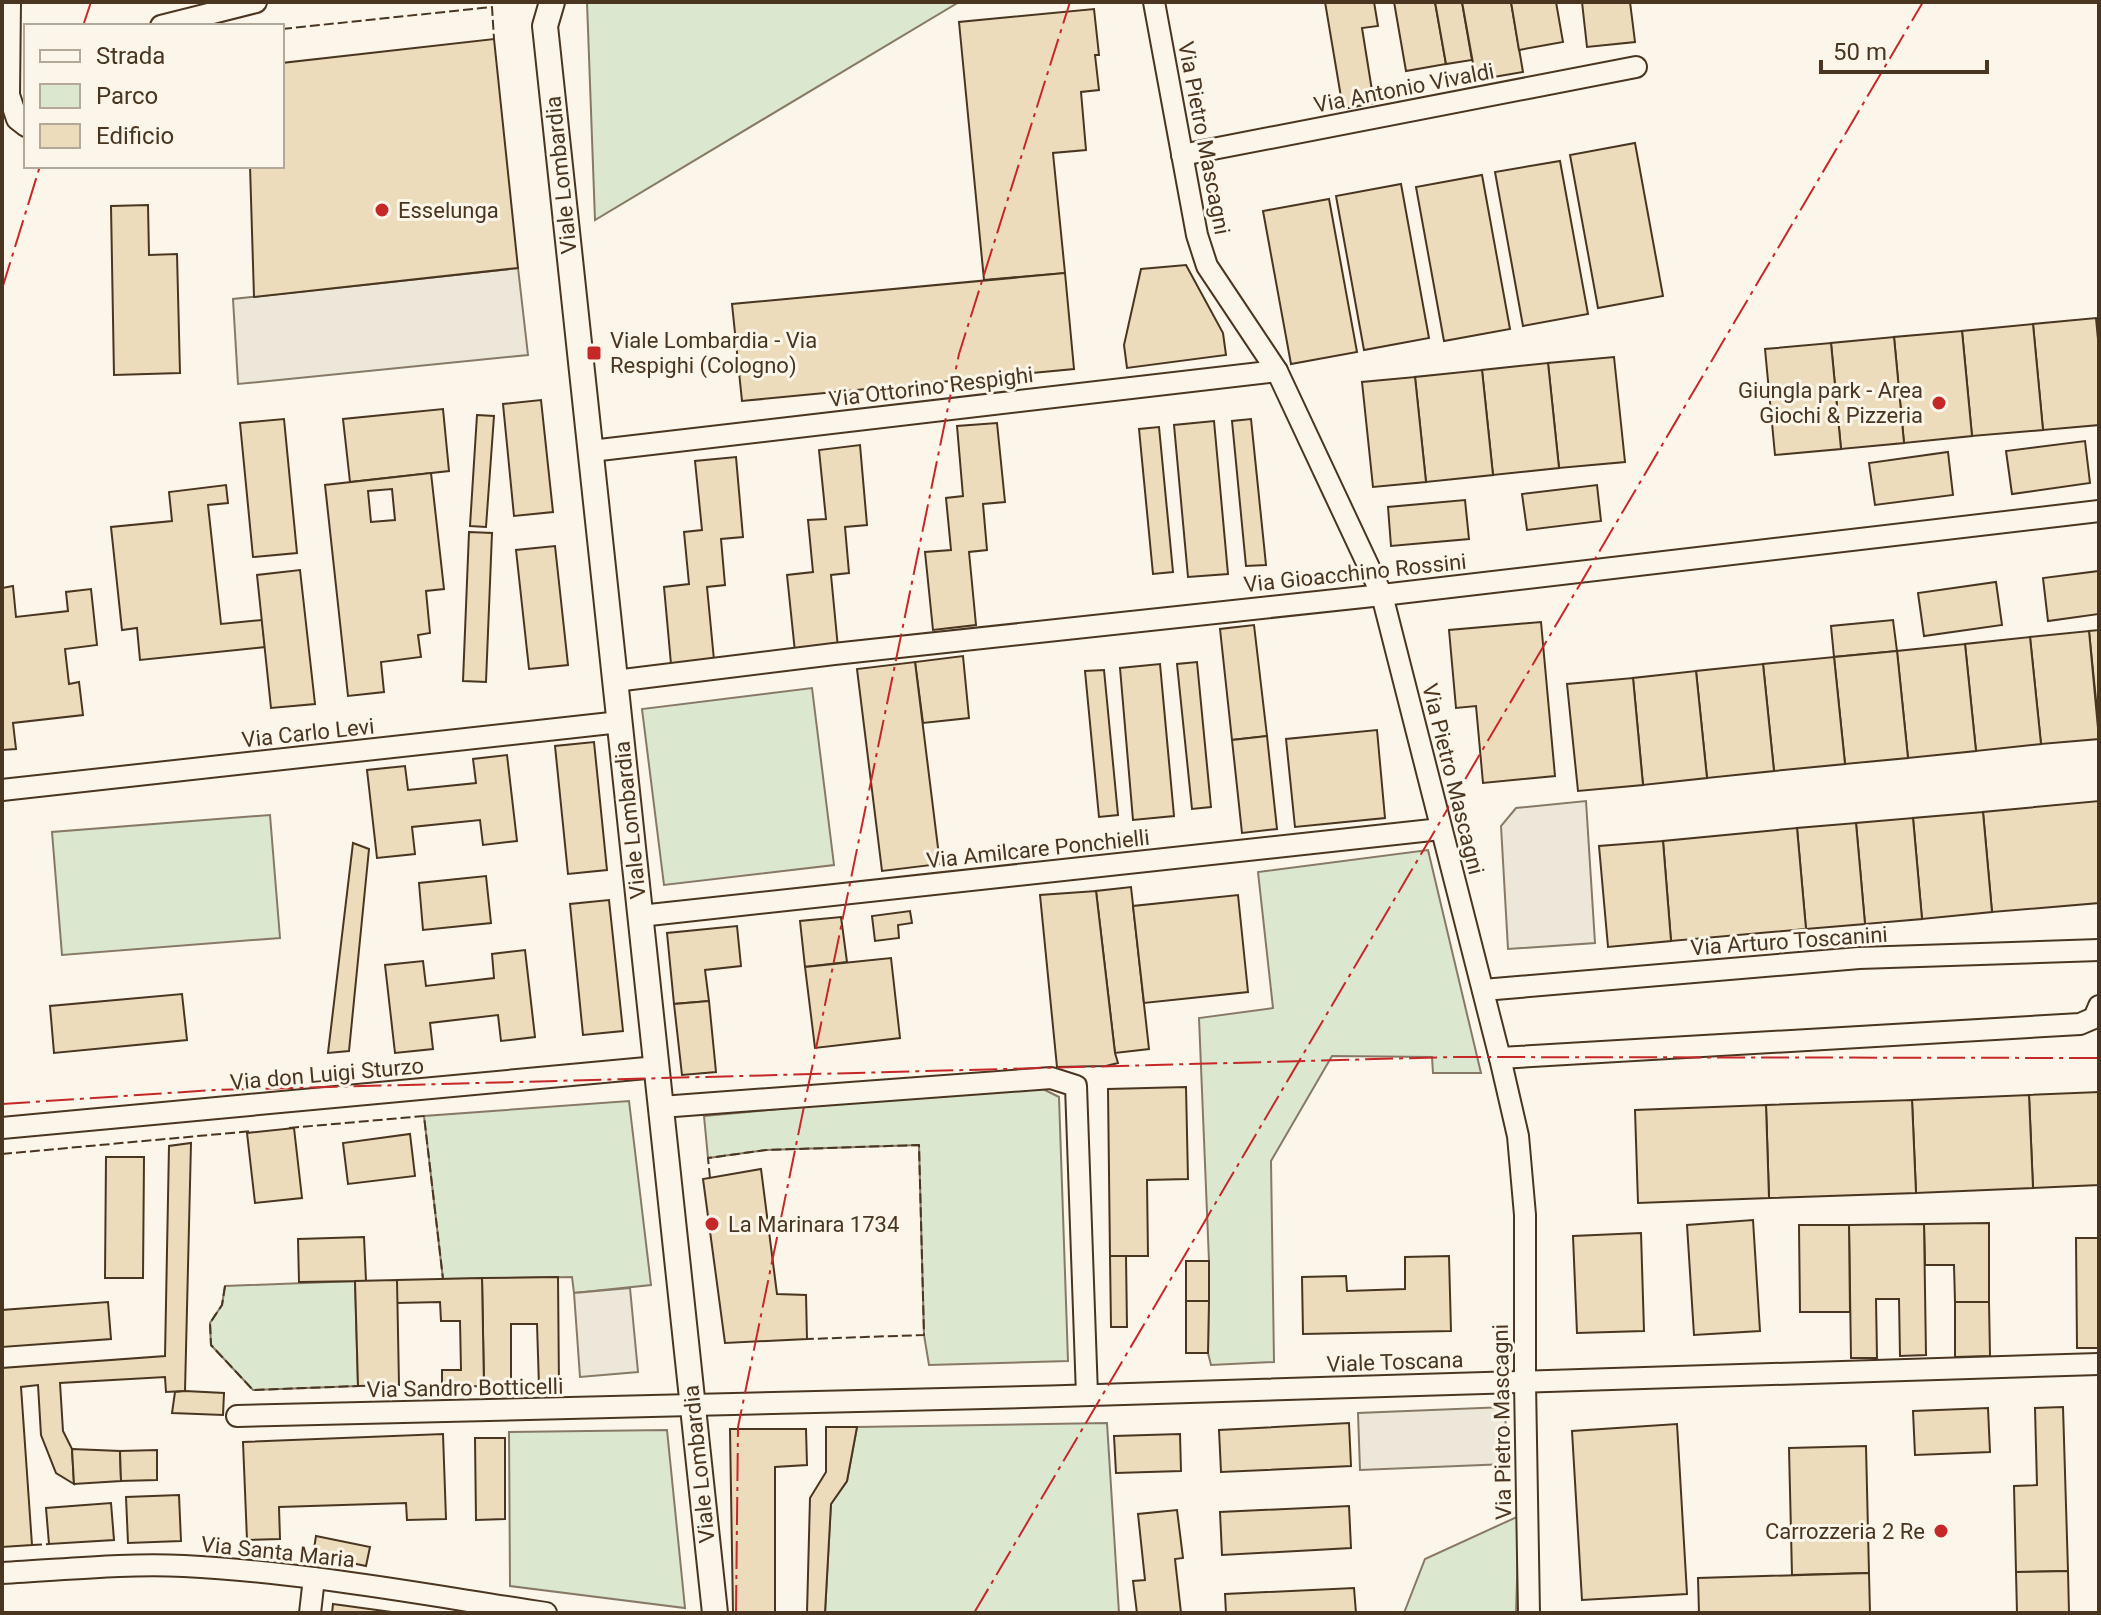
<svg xmlns="http://www.w3.org/2000/svg" width="2101" height="1615" font-family="Roboto,sans-serif">
<rect width="100%" height="100%" fill="#fbf6e9"/>
<g fill="#dce7d0" stroke="#887966" stroke-width="2">
<path d="M587,2H959L595,220Z"/>
<path d="M812,688L834,865L664,885L642,709Z"/>
<path d="M270,815L280,938L62,955L52,832Z"/>
<path d="M1428,850L1481,1073H1433L1432,1057L1332,1056L1271,1161L1274,1362L1211,1365L1208,1353L1209,1261L1199,1018L1273,1008L1258,872Z"/>
<path d="M1035,1085L1059,1097L1068,1361L929,1365L924,1335L919,1145L766,1150L708,1158L704,1116Z"/>
<path d="M629,1101L651,1285L574,1293L572,1277L443,1279L424,1116Z"/>
<path d="M355,1281L358,1386L253,1390L211,1345L210,1323L222,1305L225,1286Z"/>
<path d="M1107,1423L1119,1613H825L831,1504L847,1481L857,1427Z"/>
<path d="M667,1430L685,1608L510,1586L509,1432Z"/>
<path d="M1519,1516L1516,1613H1404L1425,1559Z"/>
</g>
<g fill="#ede7d9" stroke="#887966" stroke-width="2">
<path d="M518,268L528,355L238,384L233,299Z"/>
<path d="M1586,801L1595,943L1508,949L1501,826L1516,808Z"/>
<path d="M630,1288L638,1372L580,1377L574,1293Z"/>
<path d="M1505,1407L1507,1464L1360,1470L1358,1413Z"/>
</g>
<g fill="#ecdcbc" stroke="#4a3520" stroke-width="2" fill-rule="evenodd">
<path d="M1325,2H1374L1378,26L1362,28L1374,103L1343,109Z"/>
<path d="M1394,2H1435L1446,64L1406,71Z"/>
<path d="M1435,2H1462L1472,60L1446,64Z"/>
<path d="M1462,2H1511L1523,72L1476,80Z"/>
<path d="M1511,2H1556L1563,42L1519,50Z"/>
<path d="M1582,2H1630L1635,42L1587,47Z"/>
<path d="M1094,9L1099,55H1095L1099,90L1081,92L1086,150L1053,153L1065,273L984,280L959,22Z"/>
<path d="M494,39L518,268L254,297L250,166H282V63Z"/>
<path d="M1635,143L1663,296L1598,308L1570,155Z"/>
<path d="M1560,161L1588,314L1523,326L1495,172Z"/>
<path d="M1482,175L1510,329L1444,341L1416,187Z"/>
<path d="M1401,184L1429,338L1364,350L1336,196Z"/>
<path d="M1329,199L1357,352L1291,364L1263,211Z"/>
<path d="M148,205L149,255L177,254L180,373L114,375L111,206Z"/>
<path d="M1186,265L1223,333L1226,355L1127,368L1124,345L1141,269Z"/>
<path d="M1065,273L1074,369L742,401L732,304Z"/>
<path d="M2096,318L2099,350V425L2043,430L2033,324Z"/>
<path d="M2033,324L2043,430L1972,436L1962,331Z"/>
<path d="M1962,331L1972,436L1904,443L1894,337Z"/>
<path d="M1894,337L1904,443L1841,449L1831,343Z"/>
<path d="M1831,343L1841,449L1775,455L1765,349Z"/>
<path d="M1614,357L1625,462L1559,468L1548,363Z"/>
<path d="M1548,363L1559,468L1493,475L1482,370Z"/>
<path d="M1482,370L1493,475L1426,482L1415,377Z"/>
<path d="M1415,377L1426,482L1373,487L1362,382Z"/>
<path d="M541,400L553,512L514,516L503,404Z"/>
<path d="M443,409L449,471L350,482L343,419Z"/>
<path d="M477,415L494,416L486,527L470,526Z"/>
<path d="M284,419L297,553L253,557L240,423Z"/>
<path d="M1251,419L1266,565L1246,566L1232,421Z"/>
<path d="M1214,421L1228,574L1188,577L1174,425Z"/>
<path d="M997,423L1005,502L983,504L987,550L969,552L976,625L933,630L925,552L951,550L946,498L963,496L957,426Z"/>
<path d="M1159,427L1173,572L1153,574L1139,429Z"/>
<path d="M2085,441L2090,483L2012,494L2006,451Z"/>
<path d="M860,445L867,525L845,527L849,573L831,575L838,648L795,652L787,575L813,572L808,520L826,519L819,450Z"/>
<path d="M1948,452L1953,495L1875,505L1869,463Z"/>
<path d="M736,457L743,537L721,539L725,585L707,587L714,660L671,664L664,587L689,584L684,532L702,530L695,461Z"/>
<path d="M431,473L444,589L426,591L430,633L418,635L421,657L381,662L384,692L348,696L325,485ZM392,489L395,520L371,522L368,491Z"/>
<path d="M226,485L228,503L208,505L221,624L262,620L265,647L140,660L137,628L122,630L111,527L172,521L169,492Z"/>
<path d="M1597,485L1601,521L1527,530L1522,494Z"/>
<path d="M1465,500L1469,539L1391,546L1388,507Z"/>
<path d="M469,532L492,533L486,682L463,681Z"/>
<path d="M555,546L568,665L529,669L516,550Z"/>
<path d="M300,570L315,704L271,708L257,575Z"/>
<path d="M2099,571V614L2048,621L2043,578Z"/>
<path d="M1996,582L2002,625L1924,636L1918,593Z"/>
<path d="M13,586L16,617L68,611L66,592L91,589L97,645L65,649L69,684L79,682L83,715L13,723L16,749L2,750V588Z"/>
<path d="M1893,620L1897,651L1834,657L1831,626Z"/>
<path d="M1541,622L1555,776L1483,783L1476,706L1456,708L1449,630Z"/>
<path d="M1254,625L1267,736L1232,740L1220,629Z"/>
<path d="M2099,630V730L2089,631Z"/>
<path d="M2089,631L2099,739L2041,744L2030,637Z"/>
<path d="M2030,637L2041,744L1976,751L1965,644Z"/>
<path d="M1965,644L1976,751L1908,758L1897,651Z"/>
<path d="M1897,651L1908,758L1845,764L1834,657Z"/>
<path d="M963,656L969,718L923,723L915,662Z"/>
<path d="M1834,657L1845,764L1774,771L1763,664Z"/>
<path d="M915,662L940,864L882,871L857,669Z"/>
<path d="M1197,662L1211,807L1192,809L1177,664Z"/>
<path d="M1160,664L1174,816L1133,820L1120,668Z"/>
<path d="M1763,664L1774,771L1707,778L1696,671Z"/>
<path d="M1104,670L1118,815L1099,817L1085,671Z"/>
<path d="M1696,671L1707,778L1643,785L1633,678Z"/>
<path d="M1633,678L1643,785L1578,791L1567,684Z"/>
<path d="M1377,730L1385,818L1295,827L1286,739Z"/>
<path d="M1267,736L1277,829L1242,833L1232,740Z"/>
<path d="M594,742L607,870L568,874L555,746Z"/>
<path d="M507,755L517,841L483,845L480,820L412,827L415,854L377,858L367,770L405,766L408,790L476,783L473,759Z"/>
<path d="M2099,801V903L1992,912L1983,812Z"/>
<path d="M1983,812L1992,912L1922,919L1913,818Z"/>
<path d="M1913,818L1922,919L1865,924L1856,823Z"/>
<path d="M1856,823L1865,924L1806,929L1797,828Z"/>
<path d="M1797,828L1806,929L1671,941L1663,841Z"/>
<path d="M1663,841L1671,941L1608,947L1599,846Z"/>
<path d="M353,843L369,849L349,1051L328,1053Z"/>
<path d="M486,876L491,923L423,930L419,883Z"/>
<path d="M1131,887L1149,1049L1115,1053L1096,891Z"/>
<path d="M1096,891L1115,1053L1118,1063L1106,1066L1057,1067L1040,895Z"/>
<path d="M1238,895L1248,992L1144,1003L1133,906Z"/>
<path d="M609,900L623,1031L583,1035L570,904Z"/>
<path d="M910,911L912,923L898,925L899,938L875,941L872,916Z"/>
<path d="M841,917L847,962L805,967L800,921Z"/>
<path d="M737,926L741,966L705,970L709,1001L674,1004L667,933Z"/>
<path d="M525,950L535,1037L501,1041L498,1015L430,1023L433,1049L395,1053L385,965L423,961L426,986L494,978L492,954Z"/>
<path d="M891,958L900,1038L815,1048L805,967Z"/>
<path d="M182,994L187,1040L54,1053L50,1006Z"/>
<path d="M709,1001L716,1072L682,1075L674,1004Z"/>
<path d="M1186,1087L1188,1179L1147,1180L1148,1256H1110L1108,1089Z"/>
<path d="M2099,1092V1185L2033,1188L2029,1095Z"/>
<path d="M2029,1095L2033,1188L1916,1193L1912,1100Z"/>
<path d="M1912,1100L1916,1193L1769,1198L1766,1105Z"/>
<path d="M1766,1105L1769,1198L1638,1203L1635,1110Z"/>
<path d="M294,1128L302,1198L255,1203L247,1133Z"/>
<path d="M410,1134L415,1176L348,1184L343,1143Z"/>
<path d="M191,1143L185,1391L166,1392L165,1377L60,1383L63,1431L72,1449L74,1484L56,1473L41,1435L38,1385L21,1387L32,1545L2,1547V1368L165,1356L169,1146Z"/>
<path d="M106,1157H144L143,1278H105Z"/>
<path d="M761,1169L777,1294L806,1295L807,1339L725,1343L703,1179Z"/>
<path d="M1753,1220L1760,1331L1694,1335L1687,1225Z"/>
<path d="M1989,1223V1302H1955L1954,1265H1925L1924,1224Z"/>
<path d="M1924,1224L1926,1355L1900,1356L1899,1299H1876L1877,1358H1851L1849,1225Z"/>
<path d="M1799,1225H1849L1850,1312H1800Z"/>
<path d="M1641,1233L1644,1331L1577,1333L1573,1236Z"/>
<path d="M364,1237L366,1281L299,1282L298,1239Z"/>
<path d="M2076,1238H2099V1348H2077Z"/>
<path d="M1110,1256H1126L1127,1327H1111Z"/>
<path d="M1449,1256L1451,1331L1303,1334L1302,1277L1346,1276L1347,1291L1405,1289V1257Z"/>
<rect x="1186" y="1261" width="23" height="40"/>
<path d="M558,1277L559,1387L539,1386L537,1324H511V1386H484L482,1278Z"/>
<path d="M482,1278L484,1386L442,1387V1370H461L460,1321H441L440,1302L397,1303V1280Z"/>
<path d="M397,1280L399,1385L358,1386L355,1281Z"/>
<path d="M1186,1301H1209L1208,1353H1186Z"/>
<path d="M108,1302L111,1339L2,1347V1310Z"/>
<path d="M1955,1302H1989L1990,1356L1955,1357Z"/>
<path d="M185,1391L224,1393L223,1415L172,1413L175,1392Z"/>
<path d="M2063,1407L2068,1571L2016,1572L2014,1486L2037,1485L2035,1408Z"/>
<path d="M1988,1408L1990,1452L1915,1455L1913,1411Z"/>
<path d="M1349,1423L1351,1466L1221,1472L1219,1430Z"/>
<path d="M1677,1424L1687,1594L1582,1600L1572,1431Z"/>
<path d="M826,1427H857L847,1481L831,1504L825,1613H807L810,1498L826,1472Z"/>
<path d="M730,1429H806L807,1465L775,1467V1613H733Z"/>
<path d="M443,1434L446,1519L407,1520L406,1503L279,1507L280,1539L247,1540L243,1442Z"/>
<path d="M1180,1434L1181,1471L1116,1473L1114,1436Z"/>
<path d="M475,1438H505V1519L476,1520Z"/>
<path d="M1866,1446L1869,1573L1792,1575L1789,1448Z"/>
<path d="M72,1449L120,1451L121,1481L74,1484Z"/>
<path d="M157,1450V1480L121,1481L120,1451Z"/>
<path d="M179,1495L181,1541L128,1543L126,1497Z"/>
<path d="M111,1503L114,1540L49,1544L46,1508Z"/>
<path d="M1349,1506L1351,1548L1222,1555L1220,1512Z"/>
<path d="M1177,1510L1183,1558L1175,1559L1181,1613H1137L1133,1581L1145,1580L1138,1514Z"/>
<path d="M316,1536L370,1547L366,1566L313,1555Z"/>
<path d="M2068,1571L2069,1613H2017L2016,1572Z"/>
<path d="M1869,1573L1870,1613H1699L1698,1578Z"/>
<path d="M1354,1588L1356,1613H1226L1225,1594Z"/>
<path d="M333,1604L399,1613H332Z"/>
</g>
<g fill="none" stroke-linecap="round" stroke-linejoin="round">
<defs>
<g id="minor">
<path d="M10,2L9,95L17,119L26,126"/>
<path d="M1154,2L1197,235L1207,266L1277,371L1382,595L1500,1058L1518,1136L1525,1215V1383L1529,1613"/>
<path d="M161,26L256,2"/>
<path d="M1182,155L1636,67"/>
<path d="M591,451L1277,371"/>
<path d="M615,681L834,654L1382,595L2099,511"/>
<path d="M2,790L620,722"/>
<path d="M640,916L1441,829"/>
<path d="M1483,990L1859,958L2099,950"/>
<path d="M1500,1058L2080,1024L2094,1018L2099,1006"/>
<path d="M661,1107L1051,1078L1076,1086L1087,1395"/>
<path d="M2,1128L657,1067"/>
<path d="M237,1416C858,1404 1478,1384 2099,1364"/>
<path d="M2,1573C62,1570 124,1563 184,1566C305,1572 426,1595 546,1613"/>
<path d="M310,1613L314,1578"/>
</g>
<path id="tertiary" d="M552,2L545,26L715,1613"/>
</defs>
<use href="#minor" stroke="#4a3520" stroke-width="24"/>
<use href="#tertiary" stroke="#4a3520" stroke-width="28"/>
<use href="#minor" stroke="#fbf6e9" stroke-width="20"/>
<use href="#tertiary" stroke="#fbf6e9" stroke-width="24"/>
<g stroke="#4a3520" stroke-width="2" stroke-dasharray="10 4" stroke-linecap="butt">
<path d="M282,29L492,7L494,39"/>
<path d="M289,1128L424,1116L443,1279"/>
<path d="M2,1154L253,1131"/>
<path d="M710,1178L708,1158L766,1150L919,1145L924,1335L807,1339"/>
<path d="M225,1286L222,1305L210,1323L211,1345L253,1390L358,1386"/>
<path d="M32,1545L49,1544"/>
</g>
<g stroke="#c62828" stroke-width="2" stroke-dasharray="28 6 4 6" stroke-linecap="butt">
<path d="M83,26L91,2"/>
<path d="M2,289L40,166"/>
<path d="M2,1104L215,1090L1454,1057L2099,1058"/>
<path d="M736,1613L738,1427L959,354L1070,2"/>
<path d="M974,1613L1923,2"/>
</g>
</g>
<g fill="#c62828" stroke="#fbf6e9" stroke-width="3">
<circle cx="382" cy="210" r="8"/>
<rect x="586" y="345" width="16" height="16" rx="4"/>
<circle cx="1939" cy="403" r="8"/>
<circle cx="712" cy="1224" r="8"/>
<circle cx="1941" cy="1531" r="8"/>
</g>
<g text-anchor="middle" dominant-baseline="central" stroke-width="6" stroke-linejoin="round" paint-order="stroke">
<g font-size="22" fill="#4a3520" stroke="#fbf6e9">
<text transform="translate(1404 88) rotate(-11)">Via Antonio Vivaldi</text>
<text transform="translate(1204 138) rotate(79)">Via Pietro Mascagni</text>
<text transform="translate(561 175) rotate(-96)">Viale Lombardia</text>
<text transform="translate(931 387) rotate(-7)">Via Ottorino Respighi</text>
<text transform="translate(1355 573) rotate(-6)">Via Gioacchino Rossini</text>
<text transform="translate(308 733) rotate(-6)">Via Carlo Levi</text>
<text transform="translate(1453 779) rotate(76)">Via Pietro Mascagni</text>
<text transform="translate(630 820) rotate(-96)">Viale Lombardia</text>
<text transform="translate(1038 849) rotate(-6)">Via Amilcare Ponchielli</text>
<text transform="translate(1789 941) rotate(-4)">Via Arturo Toscanini</text>
<text transform="translate(327 1074) rotate(-5)">Via don Luigi Sturzo</text>
<text transform="translate(1395 1362) rotate(-2)">Viale Toscana</text>
<text transform="translate(465 1388) rotate(-1)">Via Sandro Botticelli</text>
<text transform="translate(1502 1422) rotate(-91)">Via Pietro Mascagni</text>
<text transform="translate(699 1464) rotate(-96)">Viale Lombardia</text>
<text transform="translate(278 1552) rotate(6)">Via Santa Maria</text>
</g>
<g font-size="22" fill="#4a3520" stroke="#fbf6e9" text-anchor="start">
<text x="398" y="210">Esselunga</text>
<text x="610" y="340">Viale Lombardia - Via<tspan x="610" dy="25">Respighi (Cologno)</tspan></text>
<text x="1923" y="390" text-anchor="end">Giungla park - Area<tspan x="1923" dy="25">Giochi &amp; Pizzeria</tspan></text>
<text x="728" y="1224">La Marinara 1734</text>
<text x="1925" y="1531" text-anchor="end">Carrozzeria 2 Re</text>
</g>
</g>
<rect width="2101" height="1615" fill="none" stroke="#4a3520" stroke-width="8"/>
<rect x="24" y="24" width="260" height="144" fill="#fbf6e9" stroke="#b4a999" stroke-width="2"/>
<rect x="40" y="50" width="40" height="12" fill="#fbf6e9" stroke="#b4a999" stroke-width="2"/>
<text x="96" y="64" font-size="24" fill="#4a3520">Strada</text>
<rect x="40" y="84" width="40" height="24" fill="#dce7d0" stroke="#b4a999" stroke-width="2"/>
<text x="96" y="104" font-size="24" fill="#4a3520">Parco</text>
<rect x="40" y="124" width="40" height="24" fill="#ecdcbc" stroke="#b4a999" stroke-width="2"/>
<text x="96" y="144" font-size="24" fill="#4a3520">Edificio</text>
<path d="M1821 60v12h166v-12" fill="none" stroke="#4a3520" stroke-width="4"/>
<text x="1833" y="60" font-size="24" fill="#4a3520" stroke="#fbf6e9" stroke-width="6" paint-order="stroke">50 m</text>
</svg>
